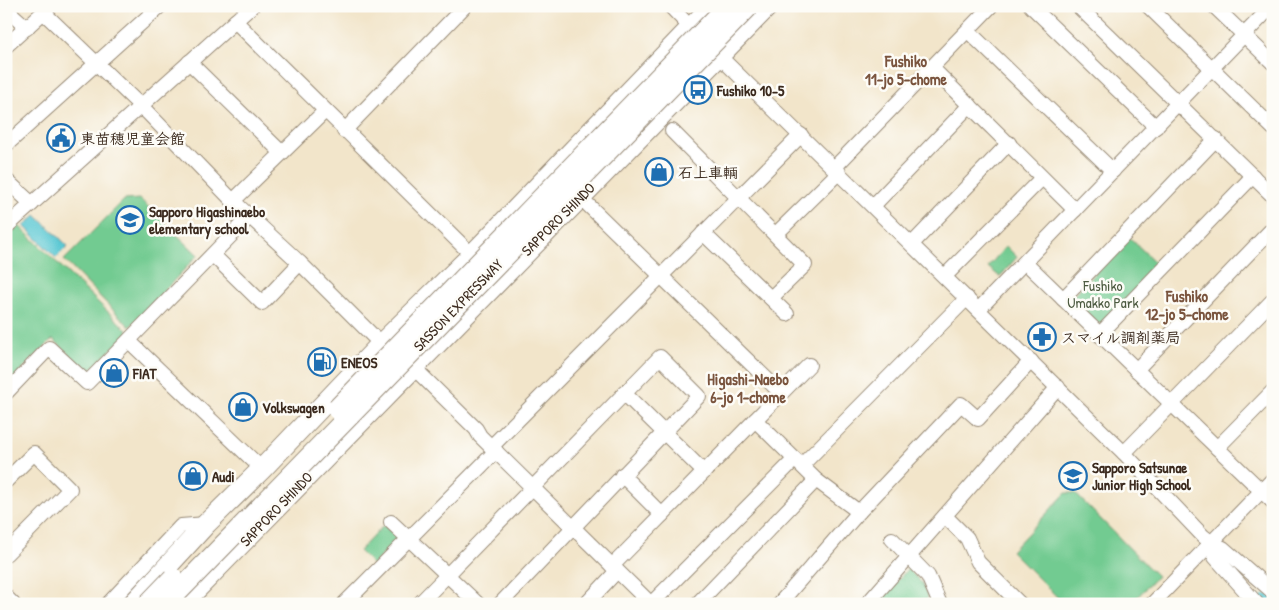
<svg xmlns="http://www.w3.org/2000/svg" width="1279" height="610" font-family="'Patrick Hand','Klee One',sans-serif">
<rect width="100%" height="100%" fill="#fdfcf7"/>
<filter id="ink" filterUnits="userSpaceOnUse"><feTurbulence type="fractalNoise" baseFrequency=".02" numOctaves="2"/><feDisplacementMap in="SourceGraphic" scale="10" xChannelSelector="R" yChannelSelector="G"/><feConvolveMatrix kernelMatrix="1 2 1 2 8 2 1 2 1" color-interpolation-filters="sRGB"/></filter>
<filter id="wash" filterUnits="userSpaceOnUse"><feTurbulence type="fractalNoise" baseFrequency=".0096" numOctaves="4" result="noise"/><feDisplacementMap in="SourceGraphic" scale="20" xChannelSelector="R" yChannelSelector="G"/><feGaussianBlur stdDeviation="1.12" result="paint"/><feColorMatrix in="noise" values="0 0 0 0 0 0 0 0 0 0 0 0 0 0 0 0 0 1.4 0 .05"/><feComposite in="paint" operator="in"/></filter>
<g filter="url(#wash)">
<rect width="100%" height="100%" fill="#f2e5ca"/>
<g fill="#72cb91" stroke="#567a58">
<path d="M140,199L198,255L130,327L64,260L124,200Z"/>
<path d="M19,226L129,332L88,372L53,339L6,386V237Z"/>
<path d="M1129,237L1159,266L1102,323L1098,324L1073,300V296Z"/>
<path d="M1006,246L1017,257L1000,277L988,267Z"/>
<path d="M1066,493H1075L1157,576L1131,604H1064L1011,551Z"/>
<path d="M384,525L397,537V540L373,565L359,551Z"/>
<path d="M908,569L922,583L928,598L923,604H881L878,601Z"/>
</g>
<path fill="#5dc9d4" stroke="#4c7a79" d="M36,215L68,246L56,258L24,226Z"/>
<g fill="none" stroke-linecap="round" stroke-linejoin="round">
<path stroke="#5dc9d4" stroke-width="16" d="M1267,602L1269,604"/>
</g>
</g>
<g filter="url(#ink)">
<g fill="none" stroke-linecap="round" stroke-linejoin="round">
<defs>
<g id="minor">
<path d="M670,6L696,33"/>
<path d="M1031,6L1156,127"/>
<path d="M1078,6L1273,196"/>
<path d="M1148,6L1273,128"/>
<path d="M1214,6L1273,63"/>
<path d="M6,9L27,28"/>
<path d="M43,12L148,113L233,201L300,263L381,344"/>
<path d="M235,21L472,255"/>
<path d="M968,31L1113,171"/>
<path d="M6,46L49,7"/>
<path d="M713,50L1124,453L1203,536L1212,543L1223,548L1273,592"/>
<path d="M189,62L282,153"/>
<path d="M932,68L1075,210"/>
<path d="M344,131L465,6"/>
<path d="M672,131L805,265L771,298"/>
<path d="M6,145L160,6"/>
<path d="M834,168L991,6"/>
<path d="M6,180L32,204"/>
<path d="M580,197L781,393"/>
<path d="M233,201L325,111"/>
<path d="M873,206L970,105"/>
<path d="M6,227L252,6"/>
<path d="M703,233L787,314"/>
<path d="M776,234L839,172"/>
<path d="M912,244L1009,143"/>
<path d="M213,255L262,303L300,263"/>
<path d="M1025,262L1273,502"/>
<path d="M945,276L1041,179"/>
<path d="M1063,299L1216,139"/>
<path d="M979,309L1272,6"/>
<path d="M1099,335L1253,176"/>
<path d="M129,341L262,469"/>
<path d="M413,367L476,429L480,436L651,604"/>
<path d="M1136,370L1273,228"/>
<path d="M6,393L49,348L87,383L249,217"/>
<path d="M624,393L704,472"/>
<path d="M755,420L816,480L859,512"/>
<path d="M491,447L801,135"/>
<path d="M1217,448L1273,391"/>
<path d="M1124,453L1273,300"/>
<path d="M802,465L967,298"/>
<path d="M622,475L662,515"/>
<path d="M6,481L34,453L70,489L6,554"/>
<path d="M945,516L967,538L978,562L1020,604"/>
<path d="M391,522L478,604"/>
<path d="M892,539L928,576L940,604"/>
<path d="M1212,543L1215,557L1257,604"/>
<path d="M612,566L809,365"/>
<path d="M6,597L13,604"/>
<path d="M108,604L181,526L206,524"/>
<path d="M344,604L496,451"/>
<path d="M419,604L660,357L699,396L500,604"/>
<path d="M586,604L617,571"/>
<path d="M651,604L795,459"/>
<path d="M697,604L816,480"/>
<path d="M779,604L859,512L961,404L978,419L1031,361"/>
<path d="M867,604L1058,387"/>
<path d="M1152,604L1273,479"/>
</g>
<g id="highway">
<path d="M133,604L206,524L262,469L381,344L472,255L712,6"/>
<path d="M182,604L768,6"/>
</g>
</defs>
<use href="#minor" stroke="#968874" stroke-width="16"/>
<use href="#highway" stroke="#968874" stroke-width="22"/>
<use href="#minor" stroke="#fff" stroke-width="14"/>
<use href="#highway" stroke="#fff" stroke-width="20"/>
<defs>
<g id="highway-bridge">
<path d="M337,409L728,6"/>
<path d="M148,604L173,578"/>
<path d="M166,604L749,6"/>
</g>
</defs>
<use href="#highway-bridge" stroke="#968874" stroke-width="22" stroke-linecap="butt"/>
<use href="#highway-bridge" stroke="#fff" stroke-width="20"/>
</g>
</g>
<defs>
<symbol id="bus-ring" viewBox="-11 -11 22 22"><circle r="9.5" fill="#fdfcf7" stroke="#1f6fb2" stroke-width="1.5"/><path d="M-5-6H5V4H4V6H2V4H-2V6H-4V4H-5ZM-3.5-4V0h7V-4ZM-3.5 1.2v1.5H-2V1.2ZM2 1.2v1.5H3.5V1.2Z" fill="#1f6fb2"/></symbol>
<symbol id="civic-ring" viewBox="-11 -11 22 22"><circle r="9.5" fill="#fdfcf7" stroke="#1f6fb2" stroke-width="1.5"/><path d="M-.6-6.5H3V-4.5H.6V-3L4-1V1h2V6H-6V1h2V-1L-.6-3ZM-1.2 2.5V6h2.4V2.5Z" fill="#1f6fb2"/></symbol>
<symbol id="shop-ring" viewBox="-11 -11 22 22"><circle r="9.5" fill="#fdfcf7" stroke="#1f6fb2" stroke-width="1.5"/><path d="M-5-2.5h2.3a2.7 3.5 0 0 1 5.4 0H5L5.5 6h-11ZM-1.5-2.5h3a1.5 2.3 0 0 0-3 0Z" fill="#1f6fb2"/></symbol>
<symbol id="school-ring" viewBox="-11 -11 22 22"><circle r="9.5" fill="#fdfcf7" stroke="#1f6fb2" stroke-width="1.5"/><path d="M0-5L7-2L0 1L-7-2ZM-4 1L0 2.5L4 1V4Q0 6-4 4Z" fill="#1f6fb2"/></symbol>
<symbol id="pharmacy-ring" viewBox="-11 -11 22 22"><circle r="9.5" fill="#fdfcf7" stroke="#1f6fb2" stroke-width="1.5"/><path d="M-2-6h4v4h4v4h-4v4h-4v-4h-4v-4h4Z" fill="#1f6fb2"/></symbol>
<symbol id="fuel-ring" viewBox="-11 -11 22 22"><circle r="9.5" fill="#fdfcf7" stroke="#1f6fb2" stroke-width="1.5"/><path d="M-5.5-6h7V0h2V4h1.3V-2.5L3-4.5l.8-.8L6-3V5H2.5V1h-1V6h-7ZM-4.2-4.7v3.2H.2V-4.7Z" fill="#1f6fb2"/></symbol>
</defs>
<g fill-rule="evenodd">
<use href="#bus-ring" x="682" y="74" width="32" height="32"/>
<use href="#civic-ring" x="45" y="122" width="32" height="32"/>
<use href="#shop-ring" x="643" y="156" width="32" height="32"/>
<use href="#school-ring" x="114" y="204" width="32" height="32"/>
<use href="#pharmacy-ring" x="1026" y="321" width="32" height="32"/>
<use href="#fuel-ring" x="306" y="346" width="32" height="32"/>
<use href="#shop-ring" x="98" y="357" width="32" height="32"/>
<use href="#shop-ring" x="227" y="391" width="32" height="32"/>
<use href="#shop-ring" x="177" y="460" width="32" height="32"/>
<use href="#school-ring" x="1057" y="460" width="32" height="32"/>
</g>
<g text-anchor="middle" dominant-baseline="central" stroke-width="5" stroke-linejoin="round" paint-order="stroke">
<g font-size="15" font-weight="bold" fill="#3b2a1e" stroke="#fdfcf7" text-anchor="start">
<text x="717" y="90">Fushiko 10-5</text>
<text x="80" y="138">東苗穂児童会館</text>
<text x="678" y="172">石上車輌</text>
<text x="149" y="211">Sapporo Higashinaebo<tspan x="149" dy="17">elementary school</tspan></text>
<text x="1061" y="337">スマイル調剤薬局</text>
<text x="341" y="362">ENEOS</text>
<text x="133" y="373">FIAT</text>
<text x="262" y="407">Volkswagen</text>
<text x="1092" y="467">Sapporo Satsunae<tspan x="1092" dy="17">Junior High School</tspan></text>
<text x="212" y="476">Audi</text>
</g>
<g font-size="15" fill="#3b2a1e" stroke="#fdfcf7">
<text transform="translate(558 219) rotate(-45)">SAPPORO SHINDO</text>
<text transform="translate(458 305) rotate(-46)">SASSON EXPRESSWAY</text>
<text transform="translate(276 509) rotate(-46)">SAPPORO SHINDO</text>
</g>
<g font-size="15" fill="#4c5a40" stroke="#fdfcf7">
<text x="1103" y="285">Fushiko<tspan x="1103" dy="17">Umakko Park</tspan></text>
</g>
<g font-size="16" font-weight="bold" fill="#7a543e" stroke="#fdfcf7">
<text x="906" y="61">Fushiko<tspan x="906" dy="18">11-jo 5-chome</tspan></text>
<text x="1187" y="296">Fushiko<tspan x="1187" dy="18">12-jo 5-chome</tspan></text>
<text x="748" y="379">Higashi-Naebo<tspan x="748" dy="18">6-jo 1-chome</tspan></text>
</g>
</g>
<rect width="1279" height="610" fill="none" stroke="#fdfcf7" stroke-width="25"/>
</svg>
